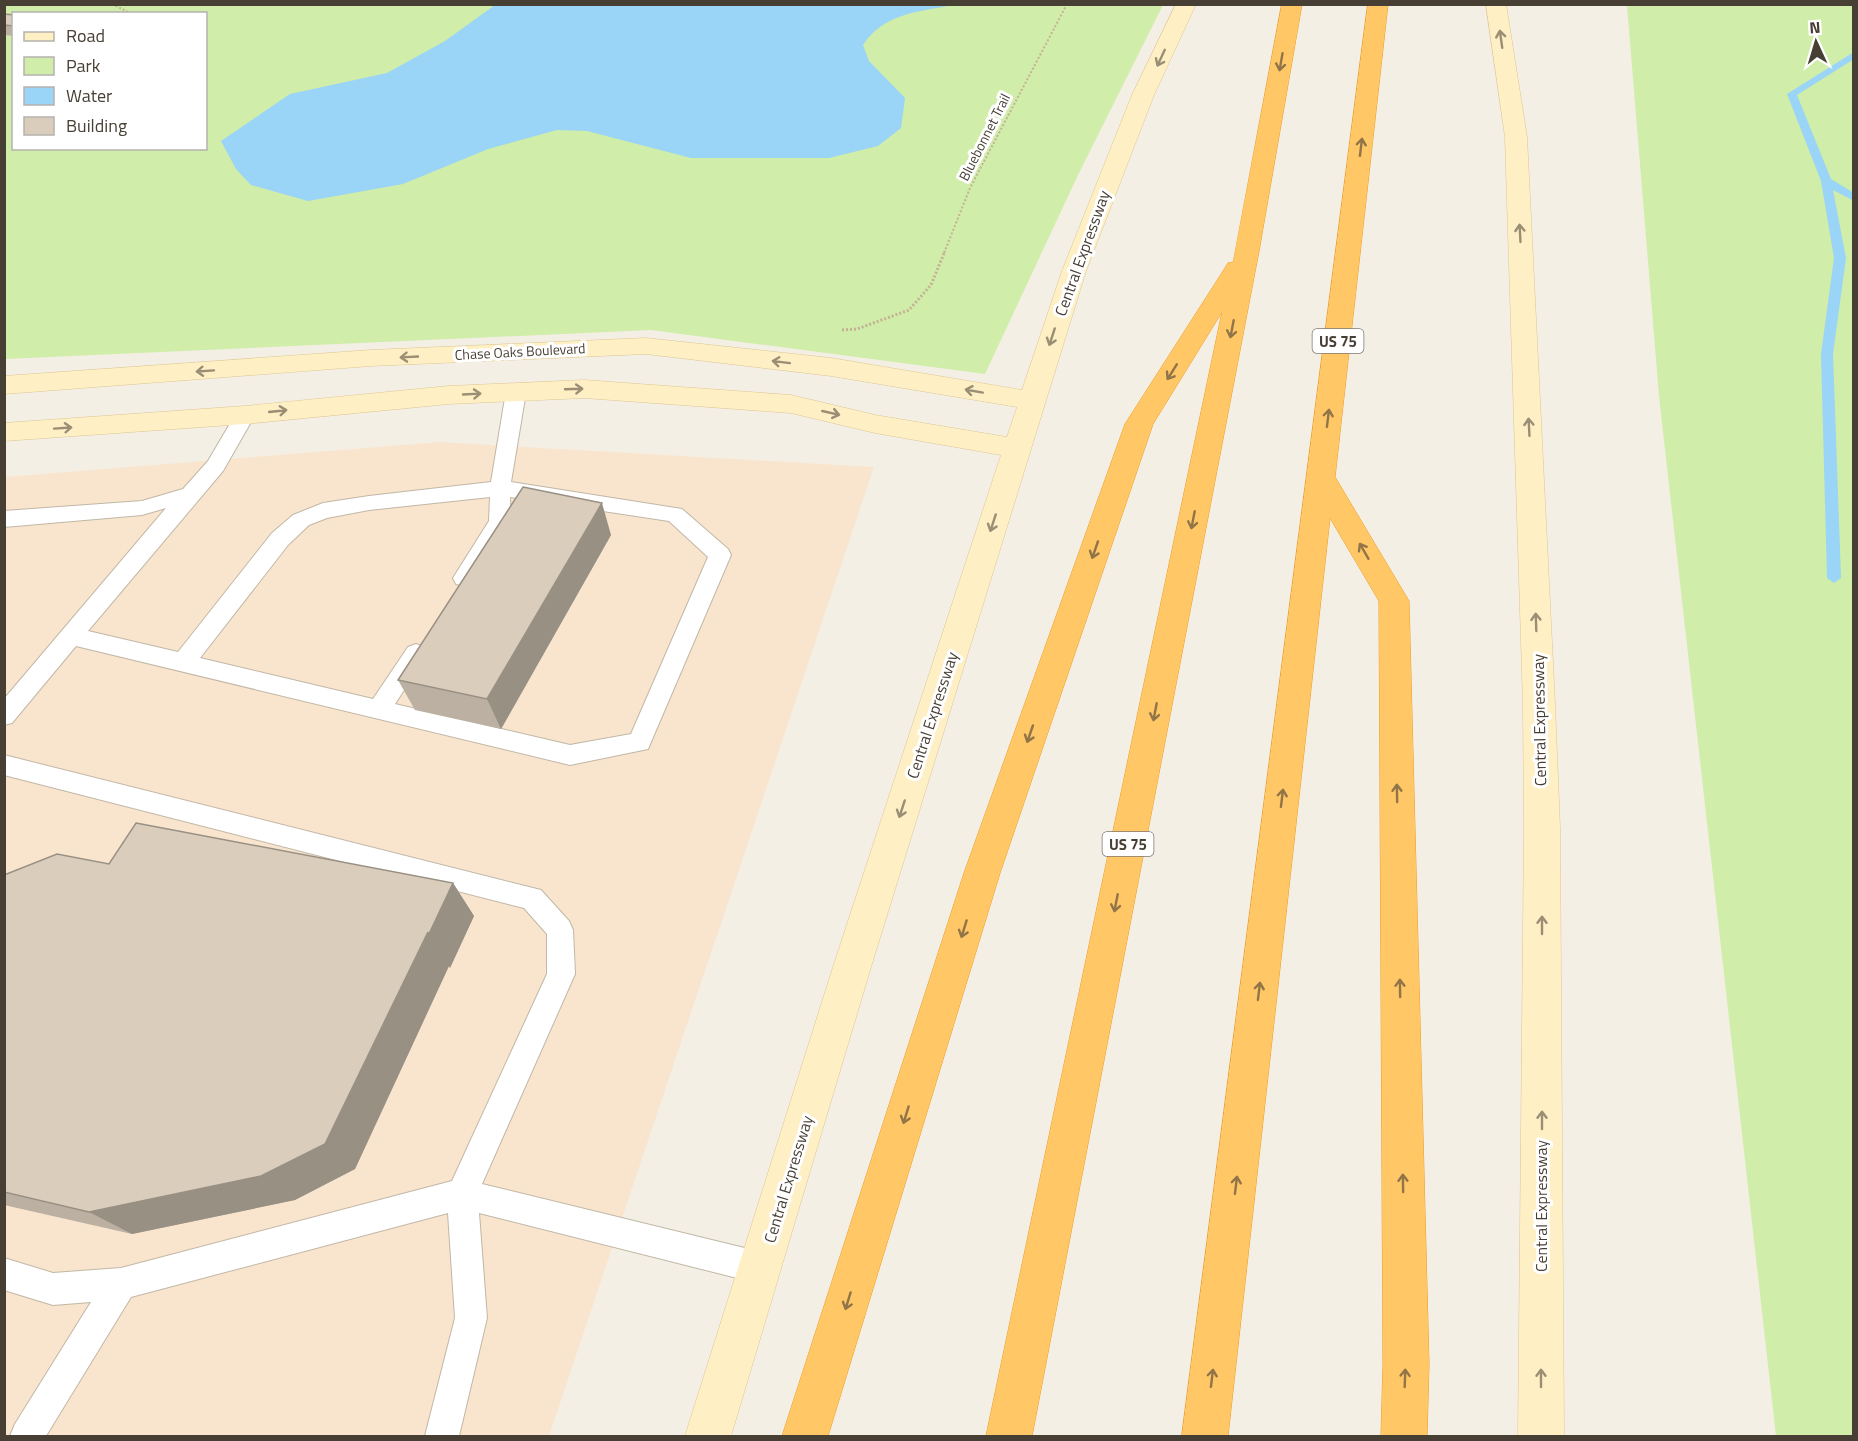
<svg xmlns="http://www.w3.org/2000/svg" width="1858" height="1441" font-family="'Titillium Web',sans-serif">
<rect width="100%" height="100%" fill="#f4efe5"/>
<path fill="#f9e5cd" d="M440,442L874,467L549,1436H5V477Z"/>
<g fill="#d0eda9" fill-rule="evenodd">
<path d="M4,5H1163L1078,175L985,374L651,330L5,359ZM14,14H206V148H14Z"/>
<path d="M1627,5H1853V1436H1776L1659,396Z"/>
</g>
<path fill="#9ad4f7" d="M495,5V4L953,5C918,12 884,13 863,45L869,61L905,98L901,128L878,146L829,158H691L587,131L557,130L488,149L403,184L308,201L251,185L236,169L221,141L290,94L387,73L445,41Z"/>
<g fill="none" stroke-linecap="round" stroke-linejoin="round">
<path fill="#9ad4f7" fill-rule="evenodd" d="M1854,52V59L1797,95L1831,179L1854,193V201L1833,190L1846,258L1833,354L1841,578L1834,583L1827,578L1821,354L1834,258L1821,181L1787,94Z"/>
<defs>
<g id="lane">
<path d="M516,386L523,387L526,392L511,482L682,509L728,549L731,555L648,749L570,765L76,646L12,723L4,725V699L166,508L142,515L4,527V511L142,501L183,489L208,461L238,410L245,408L252,410L255,415L223,471L88,631L178,652L272,533L293,515L323,503L369,496L491,482L506,392L509,387ZM490,497L489,521L453,578L456,584L464,586L472,584L508,527L511,522L510,497L669,521L708,557L631,734L570,745L395,704L428,653L424,647L416,644L408,647L373,699L200,658L288,545L309,525L327,518L369,510Z"/>
<path d="M4,755L541,890L569,921L573,930L575,974L482,1184L761,1252L772,1257L777,1268L772,1279L761,1284L479,1213L487,1318L459,1436H425L455,1318L448,1213L131,1297L46,1436H10L15,1424L91,1302L53,1305L4,1290V1258L53,1273L121,1268L452,1181L547,974V934L524,908L4,775Z"/>
</g>
<g id="secondary">
<path d="M1176,4H1196L1154,95L1086,271L871,967L731,1436H685L833,967L1001,455L875,433L791,413L584,398L449,404L245,424L4,441V423L245,406L449,386L584,380L791,395L875,415L1007,437L1017,407L831,376L646,354L371,366L4,394V376L371,350L646,338L831,358L1022,390L1062,271L1132,95Z"/>
<path d="M1486,4H1506L1527,137L1555,704L1560,828L1564,1436H1518L1524,828L1523,704L1505,137Z"/>
</g>
<g id="highway">
<path d="M1282,4H1302L1259,251L1032,1436H986L1222,312L1153,424L1000,873L828,1436H782L964,873L1125,424L1225,268L1228,263L1233,262Z"/>
<path d="M1368,4H1388L1335,477L1409,601L1429,1364L1427,1436H1381L1383,1364L1379,601L1330,518L1228,1436H1182Z"/>
</g>
</defs>
<use href="#lane" stroke="#c1b7a6" stroke-width="2"/>
<use href="#secondary" stroke="#dcc691" stroke-width="1"/>
<use href="#highway" stroke="#ed9d26" stroke-width="1"/>
<g stroke="#c4b296" stroke-width="2" stroke-dasharray="2 2" stroke-linecap="butt">
<path d="M112,4L132,14"/>
<path d="M944,253L970,188L1067,4"/>
</g>
<path stroke="#c4b296" stroke-width="3" stroke-dasharray="2 2" stroke-linecap="butt" d="M842,330L857,329L909,310L931,285L945,251"/>
<use href="#lane" fill="#fff" fill-rule="evenodd"/>
<use href="#secondary" fill="#ffefc4" fill-rule="evenodd"/>
<use href="#highway" fill="#ffc765" fill-rule="evenodd"/>
</g>
<g fill="#bbb0a2">
<path d="M4,14L14,15V36L4,35Z"/>
<path d="M611,535L501,729L415,710L398,680Z"/>
<path d="M109,864L453,883L474,916L450,968L449,966L355,1169L295,1200L132,1234L4,1205V875Z"/>
</g>
<g fill="#999084">
<path d="M602,503L611,535L501,729L487,699Z"/>
<path d="M453,883L474,916L450,968L449,966L355,1169L295,1200L132,1234L89,1212L428,932Z"/>
</g>
<g fill="#dacdbc" stroke="#999084" stroke-width="1.5">
<path d="M4,14L14,15V26L4,25Z"/>
<path d="M523,487L602,503L487,699L398,680Z"/>
<path d="M136,823L453,883L428,936V932L325,1144L261,1176L89,1212L4,1192V875L57,854L109,864Z"/>
</g>
<defs><path id="oneway-shaft" d="M-6 0H5M1.5-3L5.5 0L1.5 3" fill="none" stroke-width="1.6" stroke-linecap="round" stroke-linejoin="round" transform="scale(1.5)"/></defs>
<g stroke="#9a8e75">
<use href="#oneway-shaft" transform="translate(1501 39) rotate(-98)"/>
<use href="#oneway-shaft" transform="translate(1161 58) rotate(115)"/>
<use href="#oneway-shaft" transform="translate(1520 233) rotate(-93)"/>
<use href="#oneway-shaft" transform="translate(1052 337) rotate(108)"/>
<use href="#oneway-shaft" transform="translate(409 357) rotate(177)"/>
<use href="#oneway-shaft" transform="translate(781 362) rotate(-173)"/>
<use href="#oneway-shaft" transform="translate(205 371) rotate(176)"/>
<use href="#oneway-shaft" transform="translate(574 389) rotate(-2)"/>
<use href="#oneway-shaft" transform="translate(974 391) rotate(-170)"/>
<use href="#oneway-shaft" transform="translate(472 394) rotate(-3)"/>
<use href="#oneway-shaft" transform="translate(278 411) rotate(-6)"/>
<use href="#oneway-shaft" transform="translate(831 413) rotate(13)"/>
<use href="#oneway-shaft" transform="translate(1529 427) rotate(-93)"/>
<use href="#oneway-shaft" transform="translate(63 428) rotate(-4)"/>
<use href="#oneway-shaft" transform="translate(993 523) rotate(108)"/>
<use href="#oneway-shaft" transform="translate(1536 622) rotate(-92)"/>
<use href="#oneway-shaft" transform="translate(902 809) rotate(108)"/>
<use href="#oneway-shaft" transform="translate(1542 925) rotate(-90)"/>
<use href="#oneway-shaft" transform="translate(1542 1120) rotate(-90)"/>
<use href="#oneway-shaft" transform="translate(1541 1378) rotate(-90)"/>
</g>
<g stroke="#917548">
<use href="#oneway-shaft" transform="translate(1281 62) rotate(100)"/>
<use href="#oneway-shaft" transform="translate(1361 147) rotate(-83)"/>
<use href="#oneway-shaft" transform="translate(1232 329) rotate(101)"/>
<use href="#oneway-shaft" transform="translate(1172 372) rotate(122)"/>
<use href="#oneway-shaft" transform="translate(1328 418) rotate(-83)"/>
<use href="#oneway-shaft" transform="translate(1193 520) rotate(101)"/>
<use href="#oneway-shaft" transform="translate(1095 550) rotate(109)"/>
<use href="#oneway-shaft" transform="translate(1364 551) rotate(-120)"/>
<use href="#oneway-shaft" transform="translate(1155 712) rotate(101)"/>
<use href="#oneway-shaft" transform="translate(1030 734) rotate(109)"/>
<use href="#oneway-shaft" transform="translate(1397 793) rotate(-91)"/>
<use href="#oneway-shaft" transform="translate(1282 798) rotate(-83)"/>
<use href="#oneway-shaft" transform="translate(1116 903) rotate(101)"/>
<use href="#oneway-shaft" transform="translate(964 929) rotate(107)"/>
<use href="#oneway-shaft" transform="translate(1400 988) rotate(-91)"/>
<use href="#oneway-shaft" transform="translate(1259 991) rotate(-83)"/>
<use href="#oneway-shaft" transform="translate(906 1115) rotate(107)"/>
<use href="#oneway-shaft" transform="translate(1403 1183) rotate(-91)"/>
<use href="#oneway-shaft" transform="translate(1236 1185) rotate(-83)"/>
<use href="#oneway-shaft" transform="translate(848 1301) rotate(107)"/>
<use href="#oneway-shaft" transform="translate(1212 1378) rotate(-83)"/>
<use href="#oneway-shaft" transform="translate(1405 1378) rotate(-88)"/>
</g>
<g text-anchor="middle" dominant-baseline="central" stroke-width="6" stroke-linejoin="round" paint-order="stroke">
<g font-size="14" fill="#473f34" stroke="#fff">
<text transform="translate(984 137) rotate(-63)">Bluebonnet Trail</text>
<text transform="translate(520 351) rotate(-3)">Chase Oaks Boulevard</text>
</g>
<g fill="#fff" stroke="#7e7971" stroke-width="1.5">
<rect x="1312.5" y="329" width="51" height="24" rx="4.5"/>
<rect x="1102.5" y="832" width="51" height="24" rx="4.5"/>
</g>
<g font-size="15" font-weight="bold" fill="#473f34">
<text x="1338" y="341">US 75</text>
<text x="1128" y="844">US 75</text>
</g>
<g font-size="16" fill="#473f34" stroke="#fff">
<text transform="translate(1082 253) rotate(-70)">Central Expressway</text>
<text transform="translate(932 715) rotate(-72)">Central Expressway</text>
<text transform="translate(1539 720) rotate(-91)">Central Expressway</text>
<text transform="translate(788 1179) rotate(-73)">Central Expressway</text>
<text transform="translate(1541 1206) rotate(-90)">Central Expressway</text>
</g>
</g>
<rect width="1858" height="1441" fill="none" stroke="#473f34" stroke-width="12"/>
<rect x="12" y="12" width="195" height="138" fill="#ffffff" stroke="#b5b2ae" stroke-width="1.5"/>
<rect x="24" y="32" width="30" height="9" fill="#ffefc4" stroke="#b5b2ae" stroke-width="1.5"/>
<text x="66" y="42" font-size="18" fill="#473f34">Road</text>
<rect x="24" y="57" width="30" height="18" fill="#d0eda9" stroke="#b5b2ae" stroke-width="1.5"/>
<text x="66" y="72" font-size="18" fill="#473f34">Park</text>
<rect x="24" y="87" width="30" height="18" fill="#9ad4f7" stroke="#b5b2ae" stroke-width="1.5"/>
<text x="66" y="102" font-size="18" fill="#473f34">Water</text>
<rect x="24" y="117" width="30" height="18" fill="#dacdbc" stroke="#b5b2ae" stroke-width="1.5"/>
<text x="66" y="132" font-size="18" fill="#473f34">Building</text>
<g transform="translate(1816 42) rotate(356)" stroke="#ffffff" stroke-width="4.5" paint-order="stroke">
<path d="M0-4.5L10 22L0 15L-10 22Z" fill="#473f34"/>
<text y="-9" font-size="16" font-weight="bold" text-anchor="middle" fill="#473f34">N</text>
</g>
</svg>
